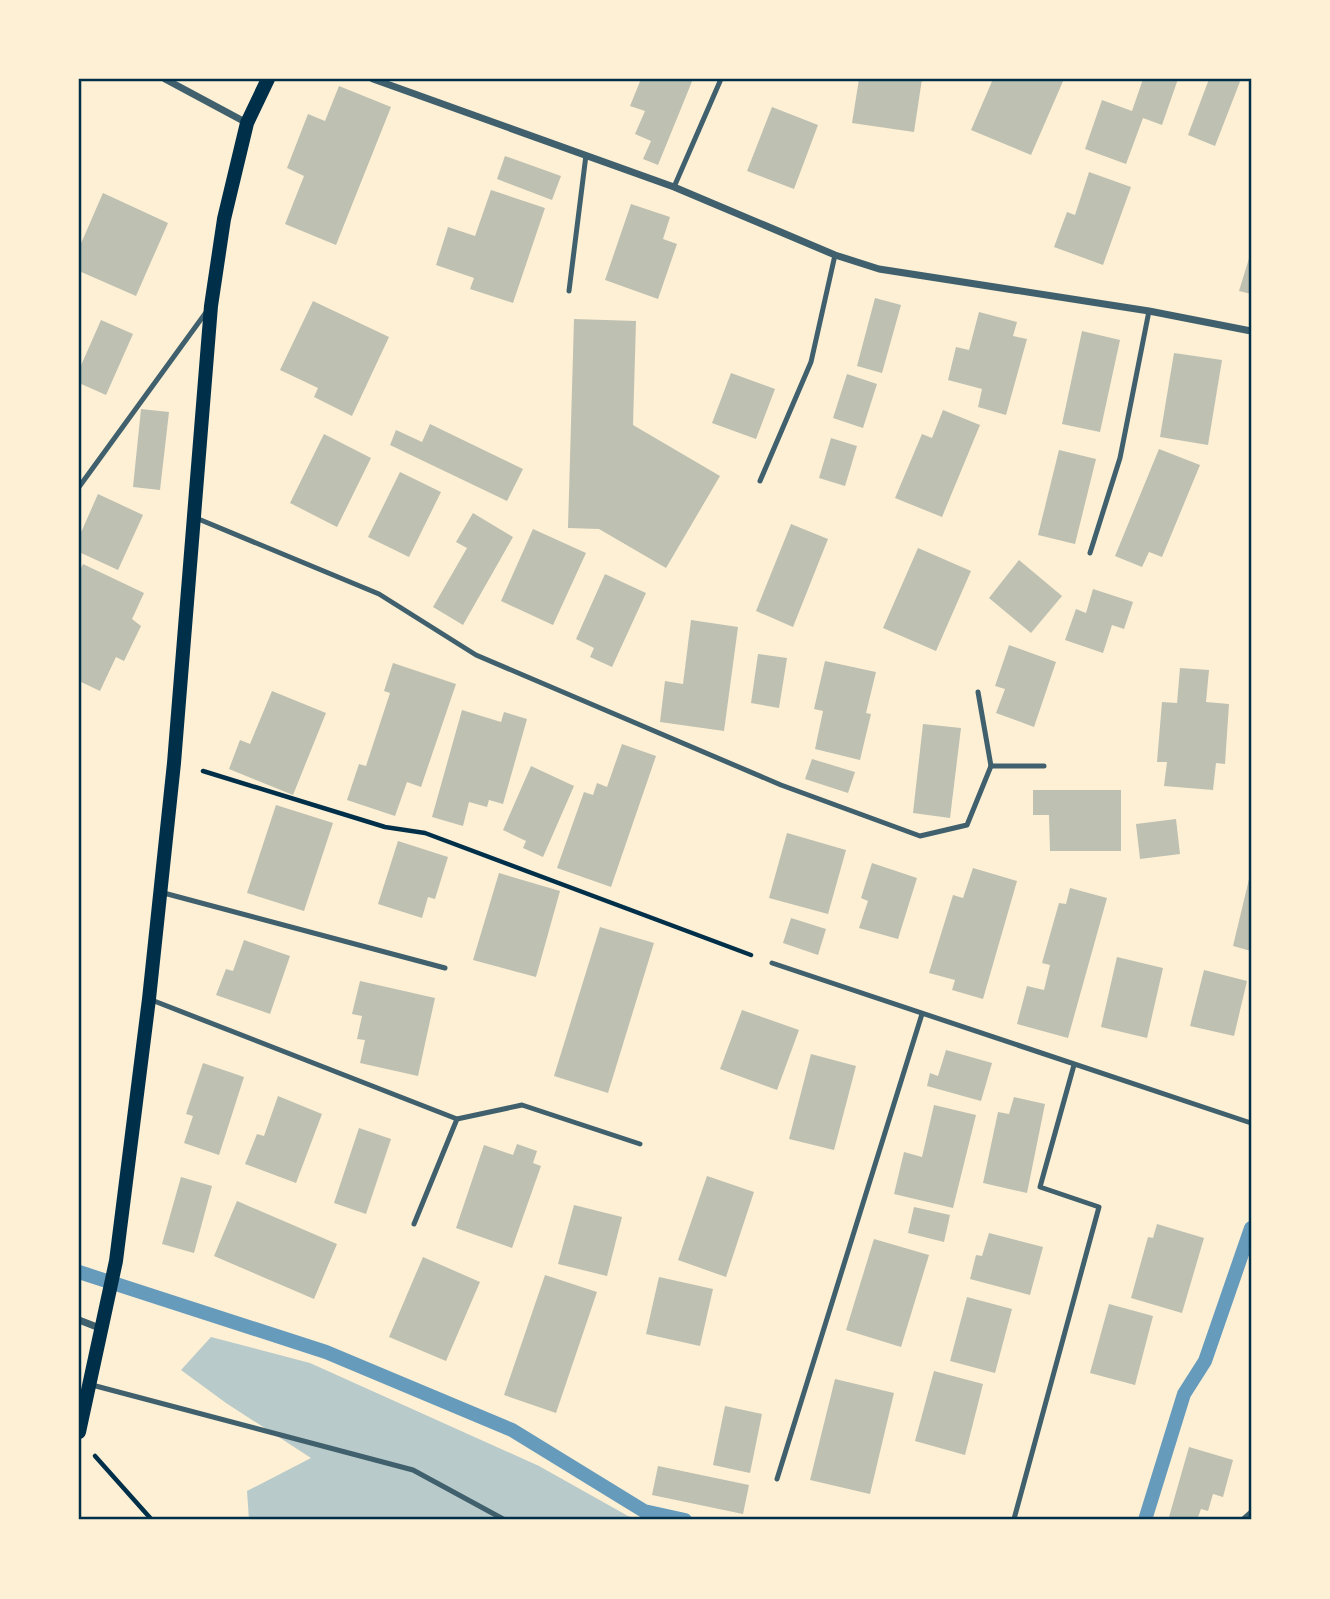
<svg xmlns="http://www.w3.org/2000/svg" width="1330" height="1599" font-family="Quicksand,sans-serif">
<rect width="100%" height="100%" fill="#fdf0d5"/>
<path fill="#b9caca" d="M211,1337L310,1363L539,1466L628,1516L641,1520H249L247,1491L311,1458L226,1403L181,1370Z"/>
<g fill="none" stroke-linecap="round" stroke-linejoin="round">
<g stroke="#669bbc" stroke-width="14">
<path d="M79,1272L326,1352L512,1430L644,1511L685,1520"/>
<path d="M1145,1520L1184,1394L1205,1361L1251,1228"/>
</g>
</g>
<g fill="#bec0b2">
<path d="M641,79H693L658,165L643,159L651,141L635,134L645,111L630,106Z"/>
<path d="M859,79H922L914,132L852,123Z"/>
<path d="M993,79H1064L1031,155L971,130Z"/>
<path d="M1143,79H1178L1162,125L1143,118L1126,164L1085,149L1102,100L1132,111Z"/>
<path d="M1209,79H1241L1215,146L1188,135Z"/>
<path d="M339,86L391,107L336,245L285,224L304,176L287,168L308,114L325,121Z"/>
<path d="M772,107L818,125L794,189L747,171Z"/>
<path d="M505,156L561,176L552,200L497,179Z"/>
<path d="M1089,172L1131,187L1103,265L1054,247L1067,212L1075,215Z"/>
<path d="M491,190L545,208L513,303L470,289L474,278L436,265L448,227L475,236Z"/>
<path d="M103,193L168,223L136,296L79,271V248Z"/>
<path d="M631,204L670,217L663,239L677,244L658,299L605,280Z"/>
<path d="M1251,252V294L1239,291Z"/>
<path d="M875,298L901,305L882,373L857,366Z"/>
<path d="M313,301L389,337L352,416L314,397L318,388L280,370Z"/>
<path d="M979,312L1017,322L1013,336L1027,339L1006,415L978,407L982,389L948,380L956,347L969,350Z"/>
<path d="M574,319L636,321L633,425L720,476L666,568L599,529L568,528Z"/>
<path d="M101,320L133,334L106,395L79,383V370Z"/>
<path d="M1082,331L1120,340L1100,432L1062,424Z"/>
<path d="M1174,353L1222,360L1208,445L1160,437Z"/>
<path d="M731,373L775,389L756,439L712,423Z"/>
<path d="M847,374L877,384L863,428L833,418Z"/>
<path d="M141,409L169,412L160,490L133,487Z"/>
<path d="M943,410L980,425L942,517L895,498L922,434L932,438Z"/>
<path d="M430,424L523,469L507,501L390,445L396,430L422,442Z"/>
<path d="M324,434L371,458L337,527L290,503Z"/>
<path d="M831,438L857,446L845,486L819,478Z"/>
<path d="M1159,449L1200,465L1162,557L1149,552L1142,567L1115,556Z"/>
<path d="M1059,450L1096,459L1075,544L1038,535Z"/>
<path d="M400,472L441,492L409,557L368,537Z"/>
<path d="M98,494L143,515L118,570L79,552V537Z"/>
<path d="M473,513L513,537L463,625L433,607L467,548L456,542Z"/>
<path d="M791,524L828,539L793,627L756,611Z"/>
<path d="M533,529L586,553L553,625L501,601Z"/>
<path d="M918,548L971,571L936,651L883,628Z"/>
<path d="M1019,560L1062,596L1031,633L989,598Z"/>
<path d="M83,564L144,593L132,619L141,626L124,661L116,657L100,691L79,681V572Z"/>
<path d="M605,574L646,593L612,667L590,657L594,648L576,639Z"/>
<path d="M1093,589L1133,602L1124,629L1112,625L1103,653L1065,640L1076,609L1086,613Z"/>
<path d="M691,620L738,627L724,731L660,722L665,681L683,684Z"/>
<path d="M1009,645L1056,662L1034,727L996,713L1005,689L995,686Z"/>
<path d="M758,654L787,658L779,708L751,703Z"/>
<path d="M825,661L876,672L866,713L871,714L860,760L815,749L823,711L814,709Z"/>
<path d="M393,663L456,684L421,787L407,782L395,816L347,800L359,764L366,766L390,693L384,691Z"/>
<path d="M1180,668L1209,670L1206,702L1229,704L1225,764L1216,763L1213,790L1164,786L1167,762H1157L1162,702L1177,703Z"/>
<path d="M272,691L326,713L293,795L229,769L240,740L250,744Z"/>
<path d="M462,710L501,722L504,712L527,719L503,804L489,800L487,807L469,802L463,826L432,817Z"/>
<path d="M923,724L961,728L950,818L913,813Z"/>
<path d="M622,744L656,756L611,887L557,868L584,792L593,795L597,783L607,787Z"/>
<path d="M812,759L855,772L848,793L805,779Z"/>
<path d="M531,766L574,786L543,857L523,848L526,841L503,830Z"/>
<path d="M1033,790H1121V851H1050L1049,815H1033Z"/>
<path d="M276,805L333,823L304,911L247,893Z"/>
<path d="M1176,819L1180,854L1140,859L1136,824Z"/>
<path d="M787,833L846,850L828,914L769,898Z"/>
<path d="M398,841L448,857L435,899L428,897L422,918L378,904Z"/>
<path d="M872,863L917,878L898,939L859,928L868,901L861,898Z"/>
<path d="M973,868L1017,881L983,999L952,990L955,980L929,973L953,895L963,898Z"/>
<path d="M499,873L560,891L536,977L473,960Z"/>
<path d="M1250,875H1251V951L1233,946Z"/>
<path d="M1070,888L1107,898L1068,1038L1017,1024L1027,986L1044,990L1050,965L1042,963L1059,903L1066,904Z"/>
<path d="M791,918L826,929L818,955L783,943Z"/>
<path d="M600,927L654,943L608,1093L554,1076Z"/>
<path d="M244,940L290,956L270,1014L216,995L226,969L233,971Z"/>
<path d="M1117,957L1163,968L1147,1038L1101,1027Z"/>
<path d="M1204,970L1247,981L1234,1036L1190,1026Z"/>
<path d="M360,981L435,998L418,1076L360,1063L365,1040L357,1039L362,1016L352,1014Z"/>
<path d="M742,1010L799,1030L777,1090L720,1069Z"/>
<path d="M946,1050L992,1063L981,1101L927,1086L930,1073L938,1076Z"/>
<path d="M811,1054L856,1066L834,1150L789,1139Z"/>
<path d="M203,1063L244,1077L219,1155L184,1143L193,1116L186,1114Z"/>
<path d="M278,1096L322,1114L296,1183L245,1164L257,1134L264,1136Z"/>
<path d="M1014,1097L1045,1104L1027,1193L983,1183L998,1112L1009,1114Z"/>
<path d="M934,1105L976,1115L953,1208L894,1194L904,1152L922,1157Z"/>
<path d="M359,1128L391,1139L366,1214L334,1203Z"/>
<path d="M517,1144L537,1151L533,1163L541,1166L512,1248L456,1228L484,1145L513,1155Z"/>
<path d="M707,1176L754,1192L726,1277L678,1260Z"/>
<path d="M181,1177L212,1186L194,1253L162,1244Z"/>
<path d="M237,1201L337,1244L314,1299L214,1256Z"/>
<path d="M574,1205L622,1217L607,1276L558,1264Z"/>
<path d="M914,1207L950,1215L944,1242L908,1233Z"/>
<path d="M1157,1224L1204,1238L1182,1313L1131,1298L1148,1237L1153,1238Z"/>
<path d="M989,1233L1043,1247L1030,1295L970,1279L976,1255L982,1256Z"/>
<path d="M874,1239L929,1255L901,1347L846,1330Z"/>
<path d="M423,1257L480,1282L446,1361L389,1337Z"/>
<path d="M545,1275L597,1292L556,1413L504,1395Z"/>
<path d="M659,1277L713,1289L700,1346L646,1334Z"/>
<path d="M967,1297L1012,1309L995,1373L950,1361Z"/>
<path d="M1109,1304L1153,1316L1135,1385L1090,1373Z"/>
<path d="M934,1371L983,1384L965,1455L915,1441Z"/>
<path d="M835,1379L894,1393L870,1494L810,1480Z"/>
<path d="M725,1406L762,1414L750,1473L713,1465Z"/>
<path d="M1189,1447L1233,1460L1223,1497L1213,1494L1208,1511L1201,1509L1197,1520H1180L1169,1517Z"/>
<path d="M658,1466L749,1485L743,1514L652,1495Z"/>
</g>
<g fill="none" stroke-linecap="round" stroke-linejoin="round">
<g stroke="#003049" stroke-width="4.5">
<path d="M203,771L385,827L425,833L751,955"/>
<path d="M95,1456L152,1520"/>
</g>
<g stroke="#3f606c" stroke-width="5">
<path d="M674,187L721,79"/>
<path d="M569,291L586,155"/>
<path d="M760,481L811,362L835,255"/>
<path d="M79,487L207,311"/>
<path d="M196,518L379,594L476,655L781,785L920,836L967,825L991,766H1044"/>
<path d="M1090,553L1120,458L1149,311"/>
<path d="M978,692L991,766"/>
<path d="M160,892L445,968"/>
<path d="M772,963L1251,1123"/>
<path d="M149,999L457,1119L522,1105L640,1144"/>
<path d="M414,1224L457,1119"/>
<path d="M92,1385L413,1470L505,1520"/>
<path d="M777,1479L922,1014"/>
<path d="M1014,1519L1099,1207L1040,1187L1074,1065"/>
<path d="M1242,1520L1251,1512"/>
</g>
<g stroke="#3f606c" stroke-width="7">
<path d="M165,79L247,123"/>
<path d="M373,79L674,187L835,255L879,269L1149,311L1251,331"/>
<path d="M79,1320L102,1329"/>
</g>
<path stroke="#003049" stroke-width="14" d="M79,1432L116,1261L149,999L174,763L211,306L224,219L247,123L268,79"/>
</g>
<rect width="1330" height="1599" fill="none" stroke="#fdf0d5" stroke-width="161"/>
<rect x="80" y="80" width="1170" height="1438" fill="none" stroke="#003049" stroke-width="2.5"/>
</svg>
